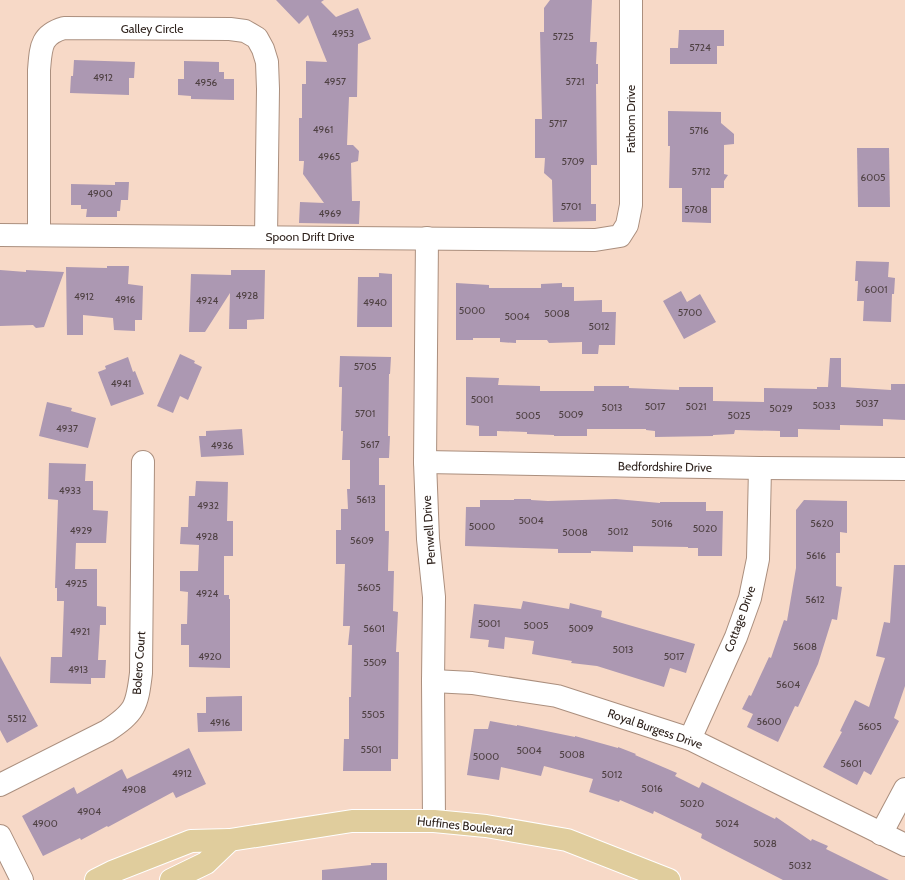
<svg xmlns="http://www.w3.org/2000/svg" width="905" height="880" viewBox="0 0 905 880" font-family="Cabin,sans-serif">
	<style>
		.building { fill: #ac98b2 }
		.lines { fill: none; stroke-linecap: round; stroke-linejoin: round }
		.minor-casing { stroke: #ab8f7e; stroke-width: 24 }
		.major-casing { stroke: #fff; stroke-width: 24 }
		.minor { stroke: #fff; stroke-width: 22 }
		.major { stroke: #e0cd9d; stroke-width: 22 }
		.labels { text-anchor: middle; stroke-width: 3.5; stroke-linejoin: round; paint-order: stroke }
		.number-label { font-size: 10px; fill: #4e4042 }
		.street-label { font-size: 12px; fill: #2f231d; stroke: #fff }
	</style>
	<rect width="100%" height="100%" fill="#f7d9c7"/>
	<!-- building -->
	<g class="building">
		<polygon points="276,0 324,0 321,2 336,17 358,8 371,39 358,44 357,97 349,97 347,145 353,145 359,151 358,161 351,163 352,201 360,201 359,224 299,223 300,202 324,203 303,174 304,161 299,161 299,118 302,118 302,84 306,84 306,61 327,62 308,15 299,24"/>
		<polygon points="550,0 592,0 590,42 597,42 596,64 598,64 598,84 596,84 597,165 591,165 591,204 596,204 596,221 553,222 552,180 544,173 545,158 535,158 535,119 542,119 540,32 544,32 544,8"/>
		<polygon points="679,30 724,30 724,46 717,46 717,64 670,64 670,48 678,48"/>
		<polygon points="74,60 135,62 134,78 129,78 129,95 70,93 71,76 73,76"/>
		<polygon points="184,61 219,62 219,72 224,72 224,79 234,79 234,100 191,99 191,96 178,95 178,79 184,79"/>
		<polygon points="668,111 721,112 721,123 734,134 734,144 724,145 724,174 728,175 724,181 724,188 711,188 711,223 682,222 682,188 669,188 670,146 668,146"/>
		<polygon points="857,148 889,148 890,207 858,207"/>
		<polygon points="115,182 129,182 128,200 121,200 120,211 117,211 117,217 86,217 87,209 81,209 81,205 71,205 71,184 115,185"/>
		<polygon points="856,261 889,262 888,277 895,278 894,294 892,294 891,322 863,321 864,301 857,301 858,281 855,281"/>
		<polygon points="107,266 129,266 128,284 143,286 142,320 135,320 135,331 114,330 113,318 83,315 83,335 67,335 66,267 107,268"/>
		<polygon points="0,270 26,272 26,270 64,272 44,327 36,328 33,325 0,326"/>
		<polygon points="231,270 265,270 264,319 247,320 247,329 229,329 230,293 205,332 189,332 191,274 231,275"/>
		<polygon points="379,273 392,274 392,327 357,327 358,277 379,277"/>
		<polygon points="456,283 489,285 489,288 541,288 541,284 562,283 562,287 574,287 574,301 602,300 602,312 616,312 615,345 599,345 598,354 582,354 582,342 549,343 547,340 516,340 516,343 500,342 500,338 473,338 473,340 456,340"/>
		<polygon points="681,291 687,302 700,294 716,322 684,339 663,301"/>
		<polygon points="180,354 195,361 194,363 202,367 188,400 180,396 173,413 157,406"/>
		<polygon points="340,356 391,357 390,374 389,374 388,436 390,436 389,458 379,458 379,485 385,485 385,531 389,531 388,571 394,571 393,611 398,612 396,652 399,652 398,759 391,759 391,771 343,771 344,739 349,739 349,697 351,697 352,645 348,645 350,626 343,626 345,564 336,564 336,530 341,530 341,509 348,509 347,489 350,489 350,460 342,460 343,431 341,431 342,387 339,387"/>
		<polygon points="128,357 133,372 135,371 144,394 111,406 98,372 106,369 105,366"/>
		<polygon points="830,358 841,358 841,387 891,390 891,384 905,384 905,420 883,419 883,426 840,425 840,430 798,429 798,437 780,437 780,431 735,430 734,434 713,435 713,436 655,437 655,431 646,430 646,429 587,429 587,436 554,436 554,435 527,434 527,432 497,431 497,436 479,436 479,426 466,425 466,377 499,378 498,385 540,386 540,391 594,391 594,386 629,386 629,388 679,390 679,387 713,387 713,401 764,402 764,388 817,389 817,387 828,387"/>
		<polygon points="47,402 72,408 71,411 96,418 88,448 39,436"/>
		<polygon points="242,429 244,455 201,457 199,436 206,436 206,431"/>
		<polygon points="49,463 86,464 85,481 93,481 93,510 108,511 106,543 76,543 75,569 97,569 97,606 106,607 106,625 100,625 98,660 106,660 105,678 91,678 91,684 50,683 51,657 62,657 64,601 57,601 57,588 55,588 58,500 48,499"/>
		<polygon points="196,481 228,482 227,521 233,521 233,556 224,556 224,595 229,595 229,599 230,599 230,668 189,667 189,645 181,645 181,624 187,624 188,592 180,591 180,571 198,571 199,545 180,544 181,527 188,527 189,496 195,496"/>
		<polygon points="514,499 531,499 531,500 548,501 616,499 660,503 660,502 706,502 706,511 723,511 722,556 698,556 698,548 688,548 688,547 633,546 633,552 591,551 591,553 558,553 558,549 465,546 466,507 480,507 480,500 514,500"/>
		<polygon points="804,500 847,501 847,533 840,532 840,553 836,553 836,586 842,587 837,620 832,619 818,664 798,707 795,706 778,742 747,727 753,714 742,709 749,695 751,696 769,657 771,658 784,620 787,621 796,568 796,510"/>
		<polygon points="894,565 905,565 905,686 894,718 899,721 871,775 864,771 857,785 823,767 842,732 840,731 855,700 869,707 885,658 876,656 884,622 890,623"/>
		<polygon points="523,601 569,609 570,603 602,611 601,617 695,644 686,673 670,668 664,687 597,666 571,663 572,661 532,654 534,641 505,637 504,649 488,647 489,640 470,638 474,604 521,609"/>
		<polygon points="0,656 38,726 7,743 0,730"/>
		<polygon points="242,696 242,731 198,732 197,713 206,713 206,697"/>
		<polygon points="490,721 517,726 517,725 575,737 575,736 618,748 618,747 636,754 635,755 677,773 675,776 699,788 702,782 775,819 776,817 811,841 812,839 828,846 826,849 889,880 783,880 701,838 702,834 654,811 653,814 620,800 619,802 589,792 593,779 544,766 541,776 501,767 499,780 467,775 474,729 488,729"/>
		<polygon points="189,748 206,784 176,798 173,792 108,827 107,826 81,840 80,838 43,856 22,816 74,787 77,794 122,769 127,779"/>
		<polygon points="371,863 387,863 387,880 322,880 322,870 371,865"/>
	</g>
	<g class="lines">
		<defs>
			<g id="minor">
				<polyline points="0,235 595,240 620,236 627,225 631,205 631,0"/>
				<path d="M39,235V70C41,48 40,35 64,28L230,29L245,31L257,38L263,49L267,62L268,89L266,237"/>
				<polyline points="427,238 425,462 428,539 434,597 433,681 434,821"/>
				<polyline points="425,462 760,468 905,469"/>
				<polyline points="433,681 472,683 557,696 690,739 905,845"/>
				<polyline points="690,739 736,637 750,598 758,559 760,468"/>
				<path d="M0,785L107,731C135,712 137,707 141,673L143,462"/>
				<polyline points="881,834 905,789"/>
				<polyline points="0,836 22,880"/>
			</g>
			<g id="major">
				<polyline points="96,880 112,872 191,841 230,840 352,821 434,821 486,826 567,840 669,880"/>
				<polyline points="171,880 206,863 230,840"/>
			</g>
		</defs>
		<!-- minor casing -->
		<use href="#minor" class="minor-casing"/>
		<!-- major casing -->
		<use href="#major" class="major-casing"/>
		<!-- minor -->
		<use href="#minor" class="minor"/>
		<!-- major -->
		<use href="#major" class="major"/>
	</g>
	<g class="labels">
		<!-- number labels -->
		<g class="number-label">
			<text x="343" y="37">4953</text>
			<text x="563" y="40">5725</text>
			<text x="700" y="51">5724</text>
			<text x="103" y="81">4912</text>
			<text x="335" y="85">4957</text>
			<text x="575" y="85">5721</text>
			<text x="206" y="86">4956</text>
			<text x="558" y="127">5717</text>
			<text x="323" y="133">4961</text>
			<text x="699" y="134">5716</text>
			<text x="329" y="160">4965</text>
			<text x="573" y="165">5709</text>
			<text x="701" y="175">5712</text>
			<text x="873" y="181">6005</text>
			<text x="100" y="197">4900</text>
			<text x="571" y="210">5701</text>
			<text x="696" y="213">5708</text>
			<text x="330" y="217">4969</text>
			<text x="876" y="293">6001</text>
			<text x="247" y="299">4928</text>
			<text x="84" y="300">4912</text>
			<text x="125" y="303">4916</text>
			<text x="207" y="304">4924</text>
			<text x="375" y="306">4940</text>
			<text x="472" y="314">5000</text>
			<text x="690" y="316">5700</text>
			<text x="557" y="317">5008</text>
			<text x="517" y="320">5004</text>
			<text x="599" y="330">5012</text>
			<text x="365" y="370">5705</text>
			<text x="121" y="387">4941</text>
			<text x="482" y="403">5001</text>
			<text x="867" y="407">5037</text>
			<text x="824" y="409">5033</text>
			<text x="655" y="410">5017</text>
			<text x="696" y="410">5021</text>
			<text x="612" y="411">5013</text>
			<text x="781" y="412">5029</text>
			<text x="365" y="417">5701</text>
			<text x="571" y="418">5009</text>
			<text x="528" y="419">5005</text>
			<text x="739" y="419">5025</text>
			<text x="67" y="432">4937</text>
			<text x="370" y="448">5617</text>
			<text x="222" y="449">4936</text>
			<text x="70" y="494">4933</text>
			<text x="366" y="503">5613</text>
			<text x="208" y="509">4932</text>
			<text x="531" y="524">5004</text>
			<text x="662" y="527">5016</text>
			<text x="822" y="527">5620</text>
			<text x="482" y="530">5000</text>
			<text x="705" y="532">5020</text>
			<text x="81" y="534">4929</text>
			<text x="618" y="535">5012</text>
			<text x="575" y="536">5008</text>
			<text x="207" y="540">4928</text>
			<text x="362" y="544">5609</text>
			<text x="816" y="559">5616</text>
			<text x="76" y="587">4925</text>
			<text x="369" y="591">5605</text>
			<text x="207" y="597">4924</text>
			<text x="815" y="603">5612</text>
			<text x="489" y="627">5001</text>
			<text x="536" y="629">5005</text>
			<text x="374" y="632">5601</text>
			<text x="581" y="632">5009</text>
			<text x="80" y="635">4921</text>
			<text x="805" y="650">5608</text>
			<text x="623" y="653">5013</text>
			<text x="210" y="660">4920</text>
			<text x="674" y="660">5017</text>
			<text x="375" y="666">5509</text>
			<text x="78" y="673">4913</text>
			<text x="788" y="688">5604</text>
			<text x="373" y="718">5505</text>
			<text x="17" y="722">5512</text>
			<text x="769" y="725">5600</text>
			<text x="220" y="726">4916</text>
			<text x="870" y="730">5605</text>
			<text x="371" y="753">5501</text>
			<text x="529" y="754">5004</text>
			<text x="572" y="758">5008</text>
			<text x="486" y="760">5000</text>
			<text x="851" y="767">5601</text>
			<text x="182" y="777">4912</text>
			<text x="612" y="778">5012</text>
			<text x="652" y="792">5016</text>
			<text x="134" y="793">4908</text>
			<text x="692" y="807">5020</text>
			<text x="89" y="815">4904</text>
			<text x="45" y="827">4900</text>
			<text x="727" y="827">5024</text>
			<text x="765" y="847">5028</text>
			<text x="800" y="869">5032</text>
		</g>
		<!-- street labels -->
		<g class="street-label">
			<text x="152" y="33">Galley Circle</text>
			<text transform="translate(631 119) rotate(-90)" y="4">Fathom Drive</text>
			<text x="310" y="241">Spoon Drift Drive</text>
			<text transform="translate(665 467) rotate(1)" y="4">Bedfordshire Drive</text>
			<text transform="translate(429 530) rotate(-94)" y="4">Penwell Drive</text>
			<text transform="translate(740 619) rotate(-70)" y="4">Cottage Drive</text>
			<text transform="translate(139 663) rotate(-86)" y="4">Bolero Court</text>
			<text transform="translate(655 729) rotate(19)" y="4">Royal Burgess Drive</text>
			<text transform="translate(465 826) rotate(6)" y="4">Huffines Boulevard</text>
		</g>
	</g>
</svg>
